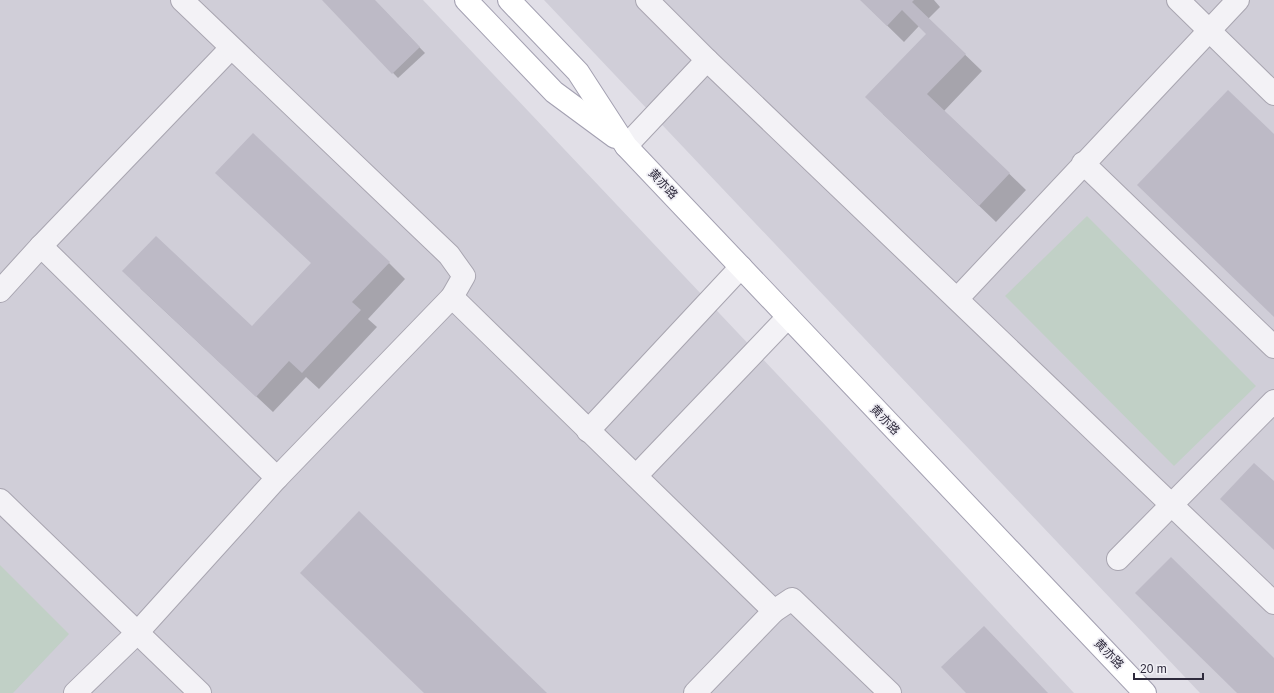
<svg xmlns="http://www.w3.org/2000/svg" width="1274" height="693" viewBox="0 0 1274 693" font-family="Helvetica,'Noto Sans SC',sans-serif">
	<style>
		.built { fill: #d0ced8 }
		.green { fill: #c1d0c6 }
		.shadow { fill: #0003 }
		.building { fill: #bdbac6 }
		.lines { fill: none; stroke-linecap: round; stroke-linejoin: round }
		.minor-casing { stroke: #a8a5b0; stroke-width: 24 }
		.major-casing { stroke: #a3a0b1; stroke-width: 24 }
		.minor { stroke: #f3f2f6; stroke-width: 22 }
		.major { stroke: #fff; stroke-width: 22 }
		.labels { text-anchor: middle; stroke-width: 3.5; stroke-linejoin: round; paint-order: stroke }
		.street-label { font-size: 12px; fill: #2e2a3c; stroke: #f0eff5 }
	</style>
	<rect width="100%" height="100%" fill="#e1dfe7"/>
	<!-- built -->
	<g class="built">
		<polygon points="0,0 423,0 826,426 1074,693 0,693"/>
		<polygon points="544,0 1274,0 1274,693 1200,693"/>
	</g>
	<!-- green -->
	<g class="green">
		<polygon points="1087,216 1256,386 1174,466 1005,296"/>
		<polygon points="0,565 69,634 13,693 0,693"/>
	</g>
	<!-- shadow -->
	<g class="shadow">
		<polygon points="323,0 374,0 425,53 398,78"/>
		<polygon points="861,0 934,0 940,7 928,19 982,71 944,111 1026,190 996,222 883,114 927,34 919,26 904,42"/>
		<polygon points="389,263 405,279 368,319 377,327 319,389 306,377 273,412 140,288 252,328"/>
	</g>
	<!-- building -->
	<g class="building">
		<polygon points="322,0 375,0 420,47 392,74"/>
		<polygon points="860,0 914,0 912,2 966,54 927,94 1010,173 979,206 865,97 926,34 902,10 887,26"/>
		<polygon points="1228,90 1274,134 1274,317 1137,185"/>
		<polygon points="253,133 390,262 352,302 361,310 302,373 289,361 256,397 122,271 156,236 252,326 311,263 215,173"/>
		<polygon points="1254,463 1274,481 1274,550 1220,499"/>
		<polygon points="359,511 547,693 424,693 300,573"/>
		<polygon points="1171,557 1274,658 1274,693 1237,693 1135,593"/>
		<polygon points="984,626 1048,693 966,693 941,667"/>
	</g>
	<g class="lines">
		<defs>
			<g id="minor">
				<polyline points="647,0 707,60 1274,603"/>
				<polyline points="1178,0 1274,94"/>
				<polyline points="626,146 707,60"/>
				<polyline points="1083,163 1274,347"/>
				<polyline points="41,246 277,478"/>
				<polyline points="0,291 41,246 231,48"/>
				<polyline points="452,297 774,611"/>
				<polyline points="957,299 1238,0"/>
				<polyline points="588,431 741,267"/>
				<polyline points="636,476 788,317"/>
				<polyline points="0,500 200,693"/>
				<polyline points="1118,559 1274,401"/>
				<polyline points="75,693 137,633 277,478 452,297 464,276 449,255 182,0"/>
				<polyline points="695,693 774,611 792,599 890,693"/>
			</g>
			<g id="major">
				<polyline points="466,0 554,92 615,137"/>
				<polyline points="509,0 578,72 626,146 1145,693"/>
			</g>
		</defs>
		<!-- minor casing -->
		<use href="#minor" class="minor-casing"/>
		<!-- major casing -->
		<use href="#major" class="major-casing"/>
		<!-- minor -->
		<use href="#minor" class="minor"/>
		<!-- major -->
		<use href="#major" class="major"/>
	</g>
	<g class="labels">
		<!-- street labels -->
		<g class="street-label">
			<text transform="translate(663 184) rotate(47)" y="4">黄亦路</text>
			<text transform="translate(885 420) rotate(46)" y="4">黄亦路</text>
			<text transform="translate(1109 654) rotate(46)" y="4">黄亦路</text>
		</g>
	</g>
	<!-- scale -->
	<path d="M1134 673v6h69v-6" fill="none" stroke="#2e2a3c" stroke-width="2"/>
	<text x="1140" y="673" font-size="12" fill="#2e2a3c" stroke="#f0eff5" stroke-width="3" paint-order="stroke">20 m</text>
</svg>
